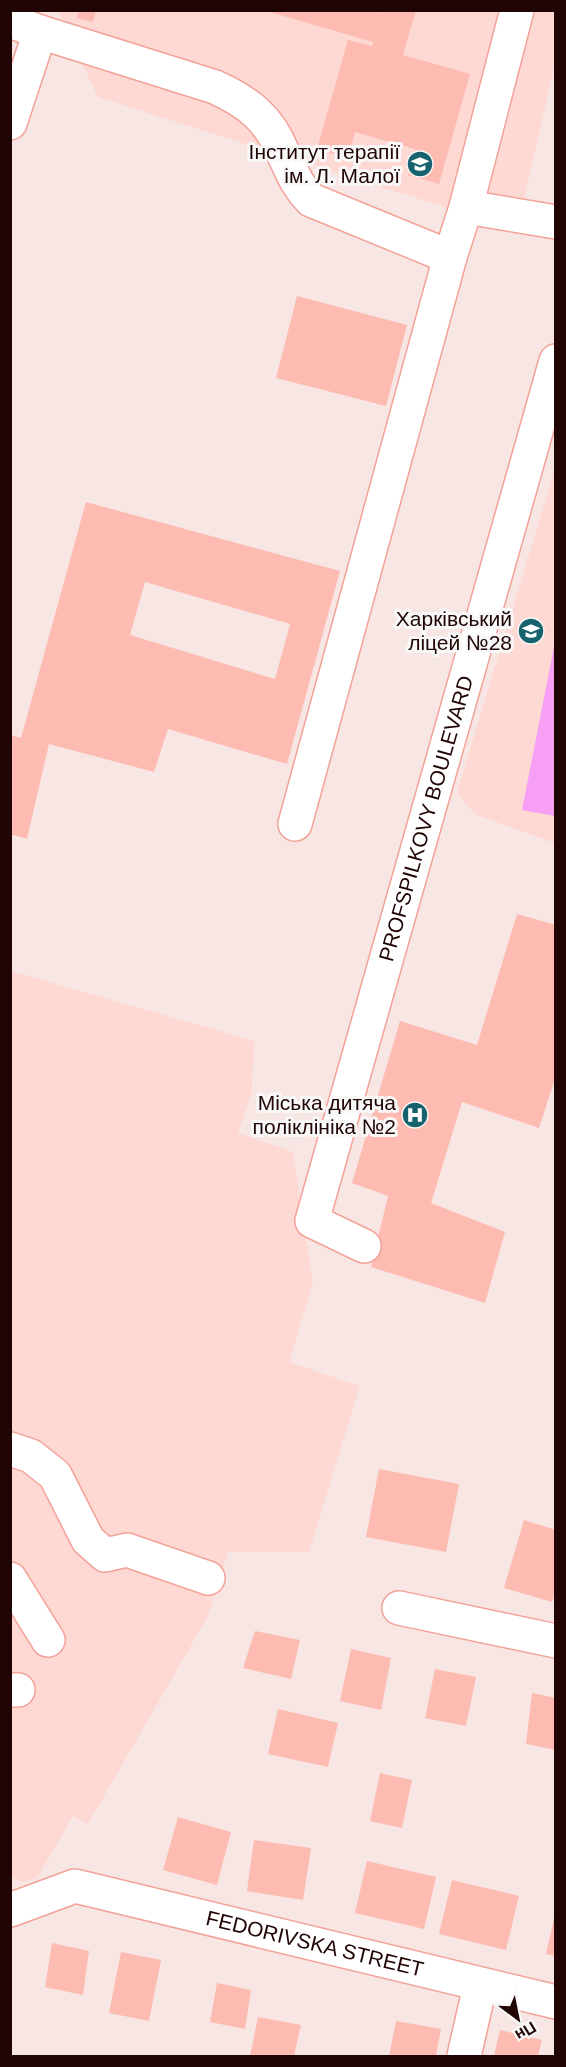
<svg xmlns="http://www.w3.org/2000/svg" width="566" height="2067" viewBox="0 0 566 2067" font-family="Helvetica,sans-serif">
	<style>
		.built { fill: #fed8d3 }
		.green { fill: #f69ff4 }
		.building { fill: #fdbbb2; fill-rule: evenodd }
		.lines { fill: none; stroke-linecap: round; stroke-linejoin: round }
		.minor-casing { stroke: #f3a298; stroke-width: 36 }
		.minor { stroke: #fff; stroke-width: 33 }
		.labels { text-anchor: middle; stroke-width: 6; stroke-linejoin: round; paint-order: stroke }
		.poi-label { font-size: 21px; fill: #200504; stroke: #f8f8f8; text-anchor: end }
		.street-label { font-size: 21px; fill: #200504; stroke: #f8f8f8 }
	</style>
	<rect width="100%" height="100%" fill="#f8e6e4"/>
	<!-- built -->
	<g class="built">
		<polygon points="58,11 555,11 555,63 517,230 98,97"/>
		<polygon points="555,469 555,843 474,814 457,792"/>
		<polygon points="11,971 255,1041 251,1095 238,1133 293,1152 313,1283 289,1362 360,1386 309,1552 228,1552 208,1616 88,1824 73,1816 37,1878 22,1882 11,1877"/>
	</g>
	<!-- green -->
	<polygon class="green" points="555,642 556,642 555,816 522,810"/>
	<!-- building -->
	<g class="building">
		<polygon points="79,10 96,10 93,22 77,18"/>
		<polygon points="263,10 371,10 381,13 382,10 416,10 403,55 470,74 439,184 408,175 415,149 355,132 348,158 317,149 348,40 372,46 373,42"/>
		<polygon points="297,296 407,325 386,406 276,378"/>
		<path d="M86,502L340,571L287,764L168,729L154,772L49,744L27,839L10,834V735L21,738ZM145,582L290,624L275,679L130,635Z"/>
		<polygon points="517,914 556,925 556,1076 539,1128 462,1102 431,1203 505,1232 485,1303 371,1267 388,1196 352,1183 400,1021 477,1045"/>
		<polygon points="379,1469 459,1484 446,1552 366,1537"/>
		<polygon points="524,1520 556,1530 556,1590 552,1602 504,1588"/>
		<polygon points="255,1631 300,1640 291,1679 243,1668"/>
		<polygon points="351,1649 391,1658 381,1710 340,1701"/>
		<polygon points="435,1669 476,1677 466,1726 425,1718"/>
		<polygon points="532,1693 556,1698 556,1750 526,1744"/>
		<polygon points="278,1709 338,1723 328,1767 268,1754"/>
		<polygon points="380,1773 412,1780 402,1828 370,1821"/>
		<polygon points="178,1817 231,1832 217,1885 163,1870"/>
		<polygon points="254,1840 311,1848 303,1900 247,1891"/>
		<polygon points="367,1861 436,1877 424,1929 355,1913"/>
		<polygon points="452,1880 519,1896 506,1950 439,1934"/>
		<polygon points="555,1914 556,1914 556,1956 546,1954"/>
		<polygon points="52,1943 89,1951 83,1995 45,1987"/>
		<polygon points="121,1952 161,1960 149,2021 109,2013"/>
		<polygon points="217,1983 251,1990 245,2029 210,2022"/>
		<polygon points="258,2017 301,2025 294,2056 250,2056"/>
		<polygon points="396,2021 441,2029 436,2056 389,2056"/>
		<polygon points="500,2030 542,2040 538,2056 494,2056"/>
	</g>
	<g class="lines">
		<defs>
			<g id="minor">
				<polyline points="10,21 40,32 10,123"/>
				<path d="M40,32L215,87C248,102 269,118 283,153C292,171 296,185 311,200L450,257L295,824"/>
				<polyline points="466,207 556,222"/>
				<polyline points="450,257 466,207 517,10"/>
				<path id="s1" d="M364,1246L312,1221L556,361"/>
				<polyline points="10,1449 31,1456 55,1475 88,1540 105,1555 127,1550 208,1578"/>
				<polyline points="10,1579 48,1640"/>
				<polyline points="399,1608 556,1641"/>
				<polyline points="10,1690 18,1690"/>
				<path id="s2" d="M10,1910L75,1886L556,2002"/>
				<polyline points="464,2056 480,1986"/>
			</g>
		</defs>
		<!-- minor casing -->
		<use href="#minor" class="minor-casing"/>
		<!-- minor -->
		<use href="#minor" class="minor"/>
	</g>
	<!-- icons -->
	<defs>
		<symbol id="university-disc" viewBox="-11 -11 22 22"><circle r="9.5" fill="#16636d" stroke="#f8f8f8"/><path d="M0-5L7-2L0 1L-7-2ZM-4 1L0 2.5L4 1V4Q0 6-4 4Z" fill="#fff"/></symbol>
		<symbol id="school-disc" viewBox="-11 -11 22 22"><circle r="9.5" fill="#16636d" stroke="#f8f8f8"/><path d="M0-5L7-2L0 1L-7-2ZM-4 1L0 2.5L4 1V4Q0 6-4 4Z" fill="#fff"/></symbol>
		<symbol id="hospital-disc" viewBox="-11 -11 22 22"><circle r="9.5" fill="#16636d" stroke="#f8f8f8"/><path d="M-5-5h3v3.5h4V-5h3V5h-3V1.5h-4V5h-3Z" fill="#fff"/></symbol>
	</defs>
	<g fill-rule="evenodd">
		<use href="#university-disc" x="405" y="149" width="30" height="30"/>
		<use href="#school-disc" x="516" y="616" width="30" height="30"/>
		<use href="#hospital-disc" x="400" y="1100" width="30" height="30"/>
	</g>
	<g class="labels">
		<!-- poi labels -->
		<g class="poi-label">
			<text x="400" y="159">Інститут терапії<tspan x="400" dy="24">ім. Л. Малої</tspan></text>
			<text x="512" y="626">Харківський<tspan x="512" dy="24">ліцей №28</tspan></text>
			<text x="396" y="1110">Міська дитяча<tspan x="396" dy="24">поліклініка №2</tspan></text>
		</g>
		<!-- street labels -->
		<g class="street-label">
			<text dy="7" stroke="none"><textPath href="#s1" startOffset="476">PROFSPILKOVY BOULEVARD</textPath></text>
			<text dy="7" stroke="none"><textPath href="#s2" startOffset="316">FEDORIVSKA STREET</textPath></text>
		</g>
	</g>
	<!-- border -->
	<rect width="566" height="2067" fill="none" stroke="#200504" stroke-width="24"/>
	<!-- north arrow -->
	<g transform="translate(518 2019) rotate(148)" stroke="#f8f8f8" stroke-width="4.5" paint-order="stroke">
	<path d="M0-4.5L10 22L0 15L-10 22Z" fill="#200504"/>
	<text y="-9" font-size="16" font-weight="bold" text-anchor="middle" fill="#200504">Пн</text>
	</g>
</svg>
